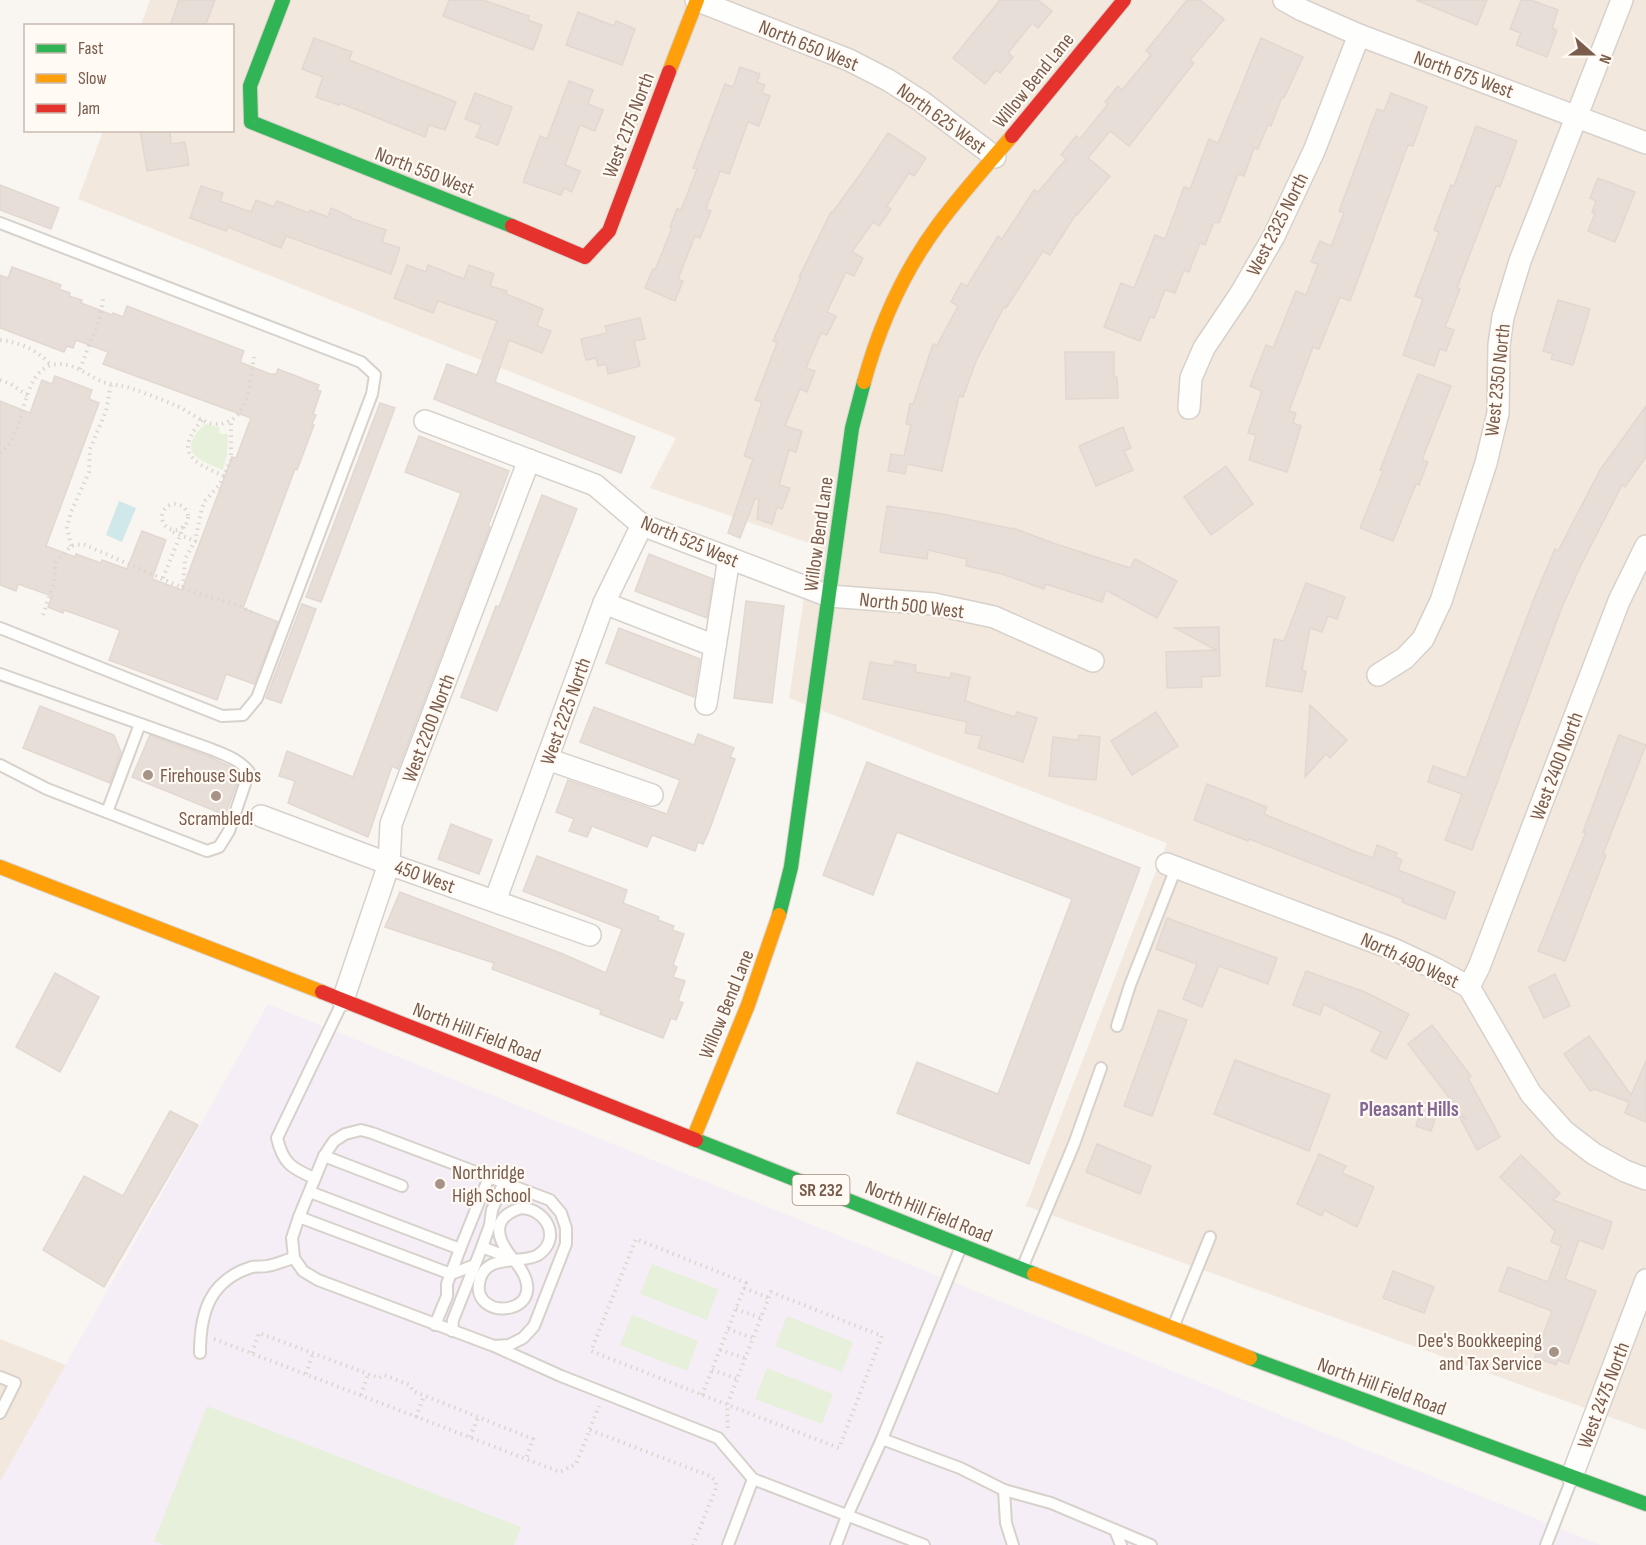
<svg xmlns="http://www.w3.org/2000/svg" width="1646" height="1545" viewBox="0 0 1646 1545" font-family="'Sofia Sans Condensed',sans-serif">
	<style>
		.residential { fill: #f2e8de }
		.education { fill: #f6eef6 }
		.green { fill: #e7f0db }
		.water { fill: #d0e8ea }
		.building { fill: #e6ded7; stroke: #e2d8d2; stroke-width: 1.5 }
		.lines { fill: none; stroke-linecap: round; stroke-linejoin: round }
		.lane-casing { stroke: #d7d1cb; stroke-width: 14 }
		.street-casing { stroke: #d7d1cb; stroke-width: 24 }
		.fast-casing { stroke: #d9d2cb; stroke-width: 16 }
		.slow-casing { stroke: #d9d2cb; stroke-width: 16 }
		.jam-casing { stroke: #d9d2cb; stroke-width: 16 }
		.path { stroke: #dcd5d0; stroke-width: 4; stroke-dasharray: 1.5 4.5; stroke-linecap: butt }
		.lane { stroke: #fefefd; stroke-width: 10 }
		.street { stroke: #fefefd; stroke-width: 21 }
		.fast { stroke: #30b455; stroke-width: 14 }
		.slow { stroke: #ff9f0a; stroke-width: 14 }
		.jam { stroke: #e5322d; stroke-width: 14 }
		.poi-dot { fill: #a69286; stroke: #fffaf3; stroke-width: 2 }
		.labels { text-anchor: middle; stroke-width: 4.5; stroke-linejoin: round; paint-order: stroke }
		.shield { fill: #fffaf3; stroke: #a28b7f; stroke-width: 1.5 }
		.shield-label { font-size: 18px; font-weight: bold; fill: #7a5c4d }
		.street-label { font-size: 20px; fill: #7a5c4d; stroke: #fffaf3 }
		.poi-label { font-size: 20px; fill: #7a5c4d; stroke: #fffaf3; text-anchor: start }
		.neighbourhood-label { font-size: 21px; font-weight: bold; fill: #846695; stroke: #fffaf3 }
	</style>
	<rect width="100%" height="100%" fill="#f9f5f0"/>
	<!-- residential -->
	<g class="residential">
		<polygon points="150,0 1646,0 1646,1430 1026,1206 1167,843 789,698 812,544 650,488 676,438 78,199 103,131 232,130 232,26 141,25"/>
		<polygon points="0,1339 66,1365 0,1482"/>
	</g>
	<!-- education -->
	<polygon class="education" points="268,1004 1601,1545 0,1545 0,1482"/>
	<!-- green -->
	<g class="green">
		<path d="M205,424L219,427L220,434H228L227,455L223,470C196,459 177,451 205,424Z"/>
		<polygon points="652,1264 718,1289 707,1320 640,1294"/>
		<polygon points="632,1315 698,1341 687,1371 620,1345"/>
		<polygon points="787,1316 853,1342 842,1372 775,1346"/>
		<polygon points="767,1368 833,1394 822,1424 755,1399"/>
		<polygon points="207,1406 521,1527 514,1545 164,1545 154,1541"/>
	</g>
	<!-- water -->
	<polygon class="water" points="119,501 136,508 122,542 106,535"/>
	<!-- building -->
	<g class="building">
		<polygon points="179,0 215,0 205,26 170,26"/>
		<polygon points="449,0 483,0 529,16 528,20 542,25 533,50 443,16"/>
		<polygon points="1000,0 1038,0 1052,11 1038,28 1032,23 1008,53 1013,57 1000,73 996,70 985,84 953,58"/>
		<polygon points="1187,0 1200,0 1224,19 1190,60 1194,63 1129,146 1110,131 1088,158 1110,176 1077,215 1076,214 1050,255 1043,251 1006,308 1004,307 976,361 963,397 959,396 942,471 907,464 905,474 888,471 891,454 904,456 911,425 906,424 910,404 913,404 933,344 937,345 958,306 951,302 961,283 967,286 998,236 1002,239 1034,190 1038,192 1066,159 1061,155 1076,136 1080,139 1108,104 1105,102 1118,86 1122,90 1151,55 1146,51"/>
		<polygon points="1416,0 1487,0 1477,25"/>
		<polygon points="1521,0 1531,0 1558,10 1552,28 1557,30 1547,57 1516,45 1521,33 1510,29"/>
		<polygon points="578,12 614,26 616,21 635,29 622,65 566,45"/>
		<polygon points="314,38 352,52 349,60 456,102 445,130 429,125 425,137 340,103 339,105 316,97 323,77 302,69"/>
		<polygon points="1261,38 1303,57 1284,98 1282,97 1271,126 1268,125 1258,149 1254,148 1244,176 1238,174 1219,223 1214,222 1205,245 1200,243 1189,272 1184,270 1175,293 1165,290 1154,318 1150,317 1140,341 1104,327 1121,283 1134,288 1155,235 1165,239 1184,187 1190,189 1209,139 1218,143"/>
		<polygon points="740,67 760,74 757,82 765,85 762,93 770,96 759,126 748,122 729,174 720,171 706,209 711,211 700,238 695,236 678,279 683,281 675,301 645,288 653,269 655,270 672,228 670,227 677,209 681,210 697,169 693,168 725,84 733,87"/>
		<polygon points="569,81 593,90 588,104 603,110 595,131 580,125 565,165 580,171 572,192 564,188 561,195 523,182 540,136 547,139"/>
		<polygon points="475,93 512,107 498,145 476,137 481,125 465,119"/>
		<polygon points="1391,93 1427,107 1413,146 1408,145 1350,301 1340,297 1319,349 1313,347 1289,411 1296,413 1293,423 1301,426 1287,472 1249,460 1256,435 1248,433 1262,391 1250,386 1266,345 1273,348 1296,291 1306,295 1318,264 1311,262 1320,241 1331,246 1344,213 1339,211 1377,109 1384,111"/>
		<polygon points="1476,126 1517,141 1500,187 1496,186 1457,288 1460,289 1445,327 1454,330 1446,351 1440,349 1434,366 1403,355 1423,299 1415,296 1439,232 1434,230 1451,185 1454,186"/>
		<polygon points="140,130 170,130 171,144 185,142 189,165 147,171"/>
		<polygon points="888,133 926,158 914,176 909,173 887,206 891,209 879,226 873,222 852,252 863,258 854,276 846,272 827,312 836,316 827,335 821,333 806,368 815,371 807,392 800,389 785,426 802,431 796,452 789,450 779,485 790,488 782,509 777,507 772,524 757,519 759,499 755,499 740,538 728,533 753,459 744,456 762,402 755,400 777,343 773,341 801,277 799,277 831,212 832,213 866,166"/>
		<polygon points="1598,178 1635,192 1615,242 1588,231 1595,213 1592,212 1596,201 1590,198"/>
		<polygon points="0,185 59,208 51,229 0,210"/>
		<polygon points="201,186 223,193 220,201 251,212 256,200 274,207 277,201 309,213 310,210 328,217 331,208 351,217 350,218 386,230 382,242 400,248 391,274 286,236 281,248 228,227 226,231 190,218"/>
		<polygon points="407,265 426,272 428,265 464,279 469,265 494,274 490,286 507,291 506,294 543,309 537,326 551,331 542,353 509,340 495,382 635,437 621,473 434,399 447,364 477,375 497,321 438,301 433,313 394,298"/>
		<polygon points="12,267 61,285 59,289 70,293 69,296 82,300 81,303 112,315 113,313 123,317 127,306 244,351 240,362 270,374 276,374 278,369 319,385 317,390 321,391 313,414 316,415 312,424 314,425 297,470 295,469 243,608 278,622 254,684 226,674 217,700 109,660 120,630 64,610 63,613 48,607 52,596 18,584 16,591 0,585 0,401 30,413 42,380 52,384 55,376 92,390 89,399 99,403 46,546 75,557 76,554 101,563 102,560 127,569 142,531 166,540 152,579 182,590 232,457 236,458 251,418 103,364 108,352 76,340 73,348 67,346 64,352 0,328 0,275 8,278"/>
		<polygon points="1558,300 1590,309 1573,365 1551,359 1553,354 1543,351"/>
		<polygon points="640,318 645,339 634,341 640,366 608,374 606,364 598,366 596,358 586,360 581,339 607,333 605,326"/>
		<polygon points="1065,352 1114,352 1114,377 1117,377 1118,398 1066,399"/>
		<polygon points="1418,374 1451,386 1422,460 1428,462 1419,485 1416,484 1393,541 1360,528 1383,471 1380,470"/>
		<polygon points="380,403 395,408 321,602 306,597"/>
		<polygon points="1646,406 1646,457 1625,487 1622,485 1582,563 1562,607 1472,850 1445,840 1462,794 1428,782 1433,766 1466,778 1535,596 1555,549 1558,551 1600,470"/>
		<polygon points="1123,427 1131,448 1124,451 1133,470 1096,486 1079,446"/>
		<polygon points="419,436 509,471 488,526 490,527 398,769 392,766 368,837 288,803 295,781 279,776 287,751 353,777 461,493 405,472"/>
		<polygon points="1226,466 1253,504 1211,535 1184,497"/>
		<polygon points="542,495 577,509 497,711 461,697 496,606 499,607"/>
		<polygon points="887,506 943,514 1013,529 1013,528 1053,543 1130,568 1135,559 1177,581 1157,618 1106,590 1102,602 1046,584 1044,589 1002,574 966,566 967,559 928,550 927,559 880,552"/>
		<polygon points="649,554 713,579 707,618 635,591"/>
		<polygon points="1306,583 1345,597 1337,619 1328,616 1322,632 1310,628 1302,670 1306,671 1302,692 1266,686 1274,639 1284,641"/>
		<polygon points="746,601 784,606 772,703 734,698"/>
		<polygon points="302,604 316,609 281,703 266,698"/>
		<polygon points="1219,627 1220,676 1201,677 1202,687 1167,688 1166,652 1216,650 1175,628"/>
		<polygon points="619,628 700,659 694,697 606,663"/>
		<polygon points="895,661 916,665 915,672 950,678 951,673 970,677 965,701 1015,717 1017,712 1037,718 1023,762 978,748 982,736 965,733 967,722 863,699 870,662 893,666"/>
		<polygon points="1310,705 1347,740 1330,758 1326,754 1305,777"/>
		<polygon points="40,706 114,735 121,752 110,783 23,748"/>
		<polygon points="594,707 694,745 698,734 734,748 730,757 735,759 709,831 703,844 698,842 695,851 652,835 647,847 592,826 587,837 569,831 574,819 556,812 568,780 667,814 680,780 580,742"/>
		<polygon points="1156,712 1178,746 1132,775 1111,741"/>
		<polygon points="150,735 210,757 231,767 237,783 225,815 132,777"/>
		<polygon points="1079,735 1100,737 1096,780 1049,776 1053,737 1078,740"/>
		<polygon points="1619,735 1646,745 1603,854 1606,855 1565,961 1538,951 1586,832 1583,832"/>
		<polygon points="867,762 1140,868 1029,1164 897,1113 917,1062 998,1094 1072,899 897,832 873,895 823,875"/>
		<polygon points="1207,784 1267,807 1264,814 1354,851 1373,858 1377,845 1397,853 1395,857 1402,860 1398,870 1455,892 1445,919 1402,902 1403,899 1249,839 1248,841 1194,820"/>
		<polygon points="451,824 492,840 479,874 438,859"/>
		<polygon points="537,856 627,890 623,903 659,917 658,920 674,926 672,930 684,934 673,965 677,967 673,977 685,981 678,1001 683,1003 676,1020 671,1018 663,1038 600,1014 601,1010 492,969 494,963 385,927 400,892 563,954 606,973 622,929 523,891"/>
		<polygon points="1167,918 1277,958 1268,984 1219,966 1202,1007 1183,999 1197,964 1156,949"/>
		<polygon points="1306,971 1365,992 1409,1014 1386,1059 1371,1051 1381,1032 1324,1004 1320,1015 1293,1005"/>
		<polygon points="55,973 99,997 60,1072 16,1047"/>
		<polygon points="1555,974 1570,1006 1544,1018 1529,987"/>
		<polygon points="1159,1010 1187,1020 1152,1116 1124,1106"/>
		<polygon points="1432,1025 1471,1076 1468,1078 1500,1137 1477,1150 1459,1116 1465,1118 1408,1044"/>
		<polygon points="1589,1036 1631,1095 1646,1061 1646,1122 1625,1113 1629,1102 1594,1089 1590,1091 1564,1054"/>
		<polygon points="1235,1060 1330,1095 1309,1151 1214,1114"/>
		<polygon points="1424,1103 1439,1108 1431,1131 1416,1126"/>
		<polygon points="170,1111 198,1125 104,1287 43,1250 84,1176 123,1196"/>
		<polygon points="1097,1144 1151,1166 1140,1194 1086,1172"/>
		<polygon points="1319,1154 1346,1166 1342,1173 1374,1187 1357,1227 1324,1210 1322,1216 1297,1204"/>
		<polygon points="1521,1155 1560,1193 1553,1200 1612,1222 1603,1249 1579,1240 1565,1279 1596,1291 1568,1364 1558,1360 1556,1365 1535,1357 1552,1311 1499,1291 1508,1267 1548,1282 1561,1246 1551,1242 1555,1231 1500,1177"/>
		<polygon points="1393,1271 1434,1287 1424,1313 1383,1298"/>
	</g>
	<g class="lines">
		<defs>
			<g id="lane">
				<polyline points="0,223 361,362 375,375 372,394 257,698 243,715 222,716 0,628"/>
				<path d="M0,674L211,749C225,755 239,759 249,772L229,831L219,847L207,851L47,789L0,765"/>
				<polyline points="107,812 140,724"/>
				<polyline points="1117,1026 1130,985 1176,868"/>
				<polyline points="324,1156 402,1186"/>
				<path d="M314,1178C291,1168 283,1163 277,1138L342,1003"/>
				<polyline points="310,1192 460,1249"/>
				<path d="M521,1208C547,1209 562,1239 538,1255C531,1259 522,1259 514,1260C497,1240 489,1218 521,1208Z"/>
				<polyline points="299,1217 451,1274 475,1265"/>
				<polyline points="482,1247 513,1259"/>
				<path d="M514,1260C561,1316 467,1325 480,1279C485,1262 500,1262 514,1260Z"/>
				<polyline points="1023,1266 1074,1144 1101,1068"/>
				<polyline points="435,1325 447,1296 447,1284 460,1249 489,1177"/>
				<polyline points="1174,1325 1210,1237"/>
				<polyline points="452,1331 453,1320 482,1247 490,1225 492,1210 504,1182"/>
				<polyline points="494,1346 509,1345 523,1338 534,1326 566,1244 566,1228 561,1213 550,1200 372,1133 361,1130 345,1134 334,1141 324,1156 299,1217 292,1238 294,1258 303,1271 318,1280 494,1346 561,1376 718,1438 753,1479 728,1545"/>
				<path d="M200,1353C200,1312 210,1280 252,1267C257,1266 262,1267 267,1266C276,1265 285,1260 294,1258"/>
				<polyline points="0,1377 15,1383 0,1413"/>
				<polyline points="882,1439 960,1468 1004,1490 1051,1503 1151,1545"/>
				<polyline points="753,1479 924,1545"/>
				<polyline points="1004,1490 1006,1523 1013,1545"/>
				<polyline points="1115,1530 1121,1545"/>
				<polyline points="836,1545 847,1516 882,1439 960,1249"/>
				<polyline points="1546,1545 1571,1481"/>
			</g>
			<g id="street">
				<polyline points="696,0 849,60 888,80 921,101 995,157"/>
				<polyline points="1284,0 1302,10 1359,35 1646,143"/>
				<polyline points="1189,408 1191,378 1204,348 1241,293 1274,236 1314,151 1359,35"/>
				<polyline points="425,421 595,485 642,525 829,596 934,604 994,617 1093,661"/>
				<polyline points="604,603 715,646"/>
				<polyline points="1378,675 1405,658 1423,639 1441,601 1486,463 1498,413 1499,345 1503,317 1520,261 1622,0"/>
				<polyline points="706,704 729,558"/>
				<polyline points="547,759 652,795"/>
				<polyline points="261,816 400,868 590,935"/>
				<polyline points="1167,864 1393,949 1436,969 1469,987 1531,1094 1564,1131 1594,1154 1625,1171 1646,1179"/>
				<polyline points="495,901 604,603 642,525"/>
				<polyline points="1469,987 1479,967 1619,601 1646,546"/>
				<polyline points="343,1000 389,864 391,824 529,460"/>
				<polyline points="1572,1476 1646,1280"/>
			</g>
			<g id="fast">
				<polyline points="283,0 250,86 251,122 512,226"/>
				<polyline points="779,915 791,867 852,428 864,382"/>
				<polyline points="696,1140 1034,1274"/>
				<polyline points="1250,1358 1646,1504"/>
			</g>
			<g id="slow">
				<polyline points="669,72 697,0"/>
				<path d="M864,382C879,327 904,271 938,225C961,194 987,165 1012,136"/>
				<polyline points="0,867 322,992"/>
				<polyline points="693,1139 748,1005 779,915"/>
				<polyline points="1034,1274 1250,1358"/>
			</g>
			<g id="jam">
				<polyline points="1012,136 1124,0"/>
				<polyline points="512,226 585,257 609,231 669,72"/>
				<polyline points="322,992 696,1140"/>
			</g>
		</defs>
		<!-- lane casing -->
		<use href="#lane" class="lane-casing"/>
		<!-- street casing -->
		<use href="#street" class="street-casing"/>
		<!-- fast casing -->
		<use href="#fast" class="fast-casing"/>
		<!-- slow casing -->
		<use href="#slow" class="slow-casing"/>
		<!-- jam casing -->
		<use href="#jam" class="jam-casing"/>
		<!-- path -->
		<g class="path">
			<path d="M0,340C21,343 36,349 51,365"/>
			<polyline points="80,369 100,317 103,299"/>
			<polyline points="0,380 11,384 28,396"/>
			<path d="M202,420C174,453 192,462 224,476"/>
			<path d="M0,453C27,436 19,374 52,365C72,360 87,376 103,382C112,385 121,385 130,388C146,393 162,400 177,406C189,411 202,423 214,424C249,426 250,381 254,357"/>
			<circle cx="175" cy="517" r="13"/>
			<polyline points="173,532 200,543"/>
			<polyline points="71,546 67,527 71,512 89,472 90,449 106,411 111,384"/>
			<polyline points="163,578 184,526"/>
			<polyline points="183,587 185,559 195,541 202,508 205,501 220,484 231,460 231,421"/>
			<polyline points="43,615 53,586 56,562 71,546 83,544 190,591 237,605 253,613"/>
			<polyline points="744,1288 769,1298"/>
			<polyline points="736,1309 761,1318"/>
			<polyline points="728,1329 753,1338"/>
			<polyline points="214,1339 560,1472 576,1464 599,1406"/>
			<polyline points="720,1350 745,1358"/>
			<polyline points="252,1353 259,1333 379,1378 384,1375 410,1385 413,1391 533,1439 526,1459"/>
			<polyline points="712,1370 738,1379"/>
			<polyline points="306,1374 313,1353"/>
			<polyline points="361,1395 368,1374"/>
			<path d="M702,1395L746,1283L636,1239L591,1351C674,1384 756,1416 839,1448L882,1336L771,1292L727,1405L728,1429"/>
			<polyline points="416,1417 424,1396"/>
			<polyline points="590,1430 710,1476 716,1481 716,1488 693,1545"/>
			<polyline points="470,1437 478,1418"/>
		</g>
		<!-- lane -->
		<use href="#lane" class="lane"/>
		<!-- street -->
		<use href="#street" class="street"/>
		<!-- fast -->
		<use href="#fast" class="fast"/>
		<!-- slow -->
		<use href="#slow" class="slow"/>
		<!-- jam -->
		<use href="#jam" class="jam"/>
	</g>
	<!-- markers -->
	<g class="poi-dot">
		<circle cx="148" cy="775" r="6"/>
		<circle cx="216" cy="796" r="6"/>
		<circle cx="440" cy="1184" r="6"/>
		<circle cx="1554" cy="1352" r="6"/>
	</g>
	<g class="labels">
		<!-- shield labels -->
		<rect class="shield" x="792.5" y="1175" width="57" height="30" rx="4.5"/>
		<g class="shield-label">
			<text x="821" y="1196">SR 232</text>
		</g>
		<!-- street labels -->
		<g class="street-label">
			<text transform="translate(809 45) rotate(22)" y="7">North 650 West</text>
			<text transform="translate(1464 74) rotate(20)" y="7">North 675 West</text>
			<text transform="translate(1033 80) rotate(-51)" y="7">Willow Bend Lane</text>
			<text transform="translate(942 118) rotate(36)" y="7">North 625 West</text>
			<text transform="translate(628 125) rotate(-69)" y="7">West 2175 North</text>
			<text transform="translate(425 171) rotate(21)" y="7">North 550 West</text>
			<text transform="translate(1277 224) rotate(-63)" y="7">West 2325 North</text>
			<text transform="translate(1497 380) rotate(-84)" y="7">West 2350 North</text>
			<text transform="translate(818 534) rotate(-82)" y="7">Willow Bend Lane</text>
			<text transform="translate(690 541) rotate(23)" y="7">North 525 West</text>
			<text transform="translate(912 605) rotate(7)" y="7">North 500 West</text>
			<text transform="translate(565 711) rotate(-70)" y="7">West 2225 North</text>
			<text transform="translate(428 728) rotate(-69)" y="7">West 2200 North</text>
			<text transform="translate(1556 766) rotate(-69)" y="7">West 2400 North</text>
			<text transform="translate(425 876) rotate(20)" y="7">450 West</text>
			<text transform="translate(1410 960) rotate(25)" y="7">North 490 West</text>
			<text transform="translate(726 1004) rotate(-68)" y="7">Willow Bend Lane</text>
			<text transform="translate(477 1032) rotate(21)" y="7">North Hill Field Road</text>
			<text transform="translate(929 1211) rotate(22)" y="7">North Hill Field Road</text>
			<text transform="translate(1382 1386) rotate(20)" y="7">North Hill Field Road</text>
			<text transform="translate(1603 1395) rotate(-69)" y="7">West 2475 North</text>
		</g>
		<!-- poi labels -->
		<g class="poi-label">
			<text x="160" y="782">Firehouse Subs</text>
			<text x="216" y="825" text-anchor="middle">Scrambled!</text>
			<text x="452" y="1179">Northridge<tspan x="452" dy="23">High School</tspan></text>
			<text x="1542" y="1347" text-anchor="end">Dee's Bookkeeping<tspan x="1542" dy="23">and Tax Service</tspan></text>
		</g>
		<!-- neighbourhood labels -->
		<g class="neighbourhood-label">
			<text x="1409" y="1116">Pleasant Hills</text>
		</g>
	</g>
	<!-- legend -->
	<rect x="24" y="24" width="210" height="108" fill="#fffaf3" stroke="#cabbb1" stroke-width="1.5"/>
	<rect x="36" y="44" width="30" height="9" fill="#30b455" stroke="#cabbb1" stroke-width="1.5"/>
	<text x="78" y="54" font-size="18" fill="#7a5c4d">Fast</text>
	<rect x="36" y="74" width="30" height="9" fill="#ff9f0a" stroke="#cabbb1" stroke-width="1.5"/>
	<text x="78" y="84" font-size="18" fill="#7a5c4d">Slow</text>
	<rect x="36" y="104" width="30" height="9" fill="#e5322d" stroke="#cabbb1" stroke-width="1.5"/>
	<text x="78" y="114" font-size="18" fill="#7a5c4d">Jam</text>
	<!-- north arrow -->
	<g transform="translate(1592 54) rotate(111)" stroke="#fffaf3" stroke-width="4.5" paint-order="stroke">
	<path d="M0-4.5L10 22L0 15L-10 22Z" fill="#7a5c4d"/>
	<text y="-9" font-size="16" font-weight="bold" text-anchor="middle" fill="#7a5c4d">N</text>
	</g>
</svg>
